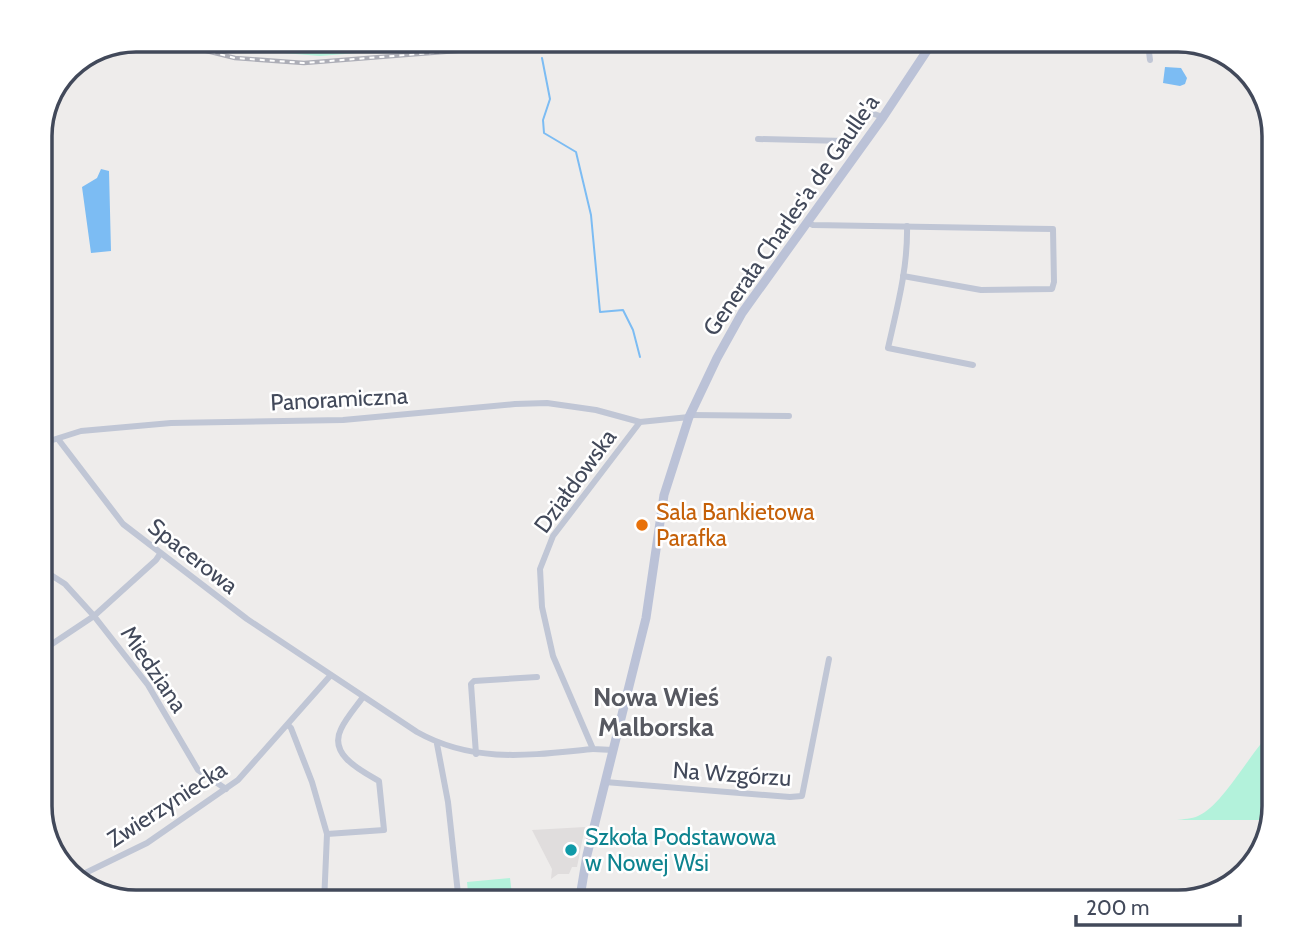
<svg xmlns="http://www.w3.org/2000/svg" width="1314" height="943" viewBox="0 0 1314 943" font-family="Cabin,sans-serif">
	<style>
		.education { fill: #e0dddd }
		.green { fill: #b3f2db }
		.water { fill: #7cbcf3 }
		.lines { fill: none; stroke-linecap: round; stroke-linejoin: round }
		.stream { stroke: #7cbcf3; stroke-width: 2 }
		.minor { stroke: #c0c6d5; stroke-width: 6 }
		.secondary { stroke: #bbc2d7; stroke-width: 9 }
		.rail-casing { stroke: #adaeb7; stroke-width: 4.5 }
		.rail { stroke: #fff; stroke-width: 2; stroke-dasharray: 5; stroke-linecap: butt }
		.food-dot { fill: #e8710a; stroke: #fff; stroke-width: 2.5 }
		.culture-dot { fill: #0f9aa8; stroke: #fff; stroke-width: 2.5 }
		.labels { text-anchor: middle; stroke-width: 5; stroke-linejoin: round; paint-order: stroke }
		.street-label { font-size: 23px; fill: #42495a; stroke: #fff }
		.food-label { font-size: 23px; fill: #c56008; stroke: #fff; text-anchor: start }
		.culture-label { font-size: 23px; fill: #0d838f; stroke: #fff; text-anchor: start }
		.quarter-label { font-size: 26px; font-weight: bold; fill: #575961; stroke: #fff }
		.rim { fill: none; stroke: #42495a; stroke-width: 3.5 }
	</style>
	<rect width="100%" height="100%" fill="#eeeceb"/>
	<!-- education -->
	<polygon class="education" points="585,827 577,867 572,867 569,874 558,874 551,879 552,869 532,830"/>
	<!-- green -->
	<g class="green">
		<polygon points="187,40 515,40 320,56 259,51"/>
		<path d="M1274,729V807L1269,820H1177C1183,819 1192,819 1198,816C1223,806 1252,749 1274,729Z"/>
		<polygon points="510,878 513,903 469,903 467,882"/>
	</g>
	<!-- water -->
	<g class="water">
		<polygon points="1165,67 1181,68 1187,78 1185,84 1180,86 1163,83"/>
		<polygon points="101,169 109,171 111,251 91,253 82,187 97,178"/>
	</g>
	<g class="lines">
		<!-- stream -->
		<polyline class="stream" points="542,58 550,99 543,120 544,133 576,152 591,215 600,312 623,310 633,330 640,357"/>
		<!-- minor -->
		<g class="minor">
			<polyline points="933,42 951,44 1148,44 1150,60"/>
			<polyline points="758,139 845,141 865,111 883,117"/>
			<polyline points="807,222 813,225 1053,229 1054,282 1052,289 981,290 903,276"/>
			<path d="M907,226C908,268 897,308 888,348L973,365"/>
			<polyline points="690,415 789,416"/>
			<path d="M58,439L123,524L247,619L417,732C474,764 531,755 593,749"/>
			<polyline points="40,444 81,431 171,423 343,420 515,404 547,403 596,410 640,422"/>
			<polyline points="40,568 65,584 94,616 148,685 198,770 226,789"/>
			<polyline points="40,652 94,616 156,560 160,554"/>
			<polyline points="288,725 291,728 312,782 327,834 324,903"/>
			<polyline points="437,744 448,802 459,903"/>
			<polyline points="613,750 593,749 553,656 542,607 540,569 553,536 640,422 689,417"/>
			<polyline points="476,754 471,684 474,681 537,677"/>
			<polyline points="605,782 790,797 802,796 829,659"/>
			<path d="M327,834L384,830L379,781C362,771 328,755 341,729C346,718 356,707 363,697"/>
			<polyline points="75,878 147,843 238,780 330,676"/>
		</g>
		<!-- secondary -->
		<polyline class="secondary" points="579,903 587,855 646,618 664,495 689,417 717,358 742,313 883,117 934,40"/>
		<defs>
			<g id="rail">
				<polyline points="162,40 235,58 304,63 597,40"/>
				<polyline points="66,77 136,40"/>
			</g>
		</defs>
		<!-- rail casing -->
		<use href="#rail" class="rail-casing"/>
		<!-- rail -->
		<use href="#rail" class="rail"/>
	</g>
	<!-- markers -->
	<circle class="food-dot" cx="642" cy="525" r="7"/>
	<circle class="culture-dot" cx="571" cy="850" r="7"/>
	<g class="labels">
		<!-- street labels -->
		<g class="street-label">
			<text transform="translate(791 215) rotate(-55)" y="8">Generała Charles'a de Gaulle'a</text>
			<text transform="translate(339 399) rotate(-3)" y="8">Panoramiczna</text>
			<text transform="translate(575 481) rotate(-54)" y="8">Działdowska</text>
			<text transform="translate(193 556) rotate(38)" y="8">Spacerowa</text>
			<text transform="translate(154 669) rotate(56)" y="8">Miedziana</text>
			<text transform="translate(732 774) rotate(4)" y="8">Na Wzgórzu</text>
			<text transform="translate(167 804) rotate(-33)" y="8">Zwierzyniecka</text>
		</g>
		<!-- food labels -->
		<g class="food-label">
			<text x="656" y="520">Sala Bankietowa<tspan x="656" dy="26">Parafka</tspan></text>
		</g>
		<!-- culture labels -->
		<g class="culture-label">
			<text x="585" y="845">Szkoła Podstawowa<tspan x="585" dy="26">w Nowej Wsi</tspan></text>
		</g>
		<!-- quarter labels -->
		<g class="quarter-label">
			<text x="656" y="706">Nowa Wieś<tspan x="656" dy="30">Malborska</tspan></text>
		</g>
	</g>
	<!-- crop -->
	<path d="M0 0H1314V943H0ZM136 52H1178A84 84 0 0 1 1262 136V806A84 84 0 0 1 1178 890H136A84 84 0 0 1 52 806V136A84 84 0 0 1 136 52Z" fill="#fff" fill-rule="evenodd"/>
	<path class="rim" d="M136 52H1178A84 84 0 0 1 1262 136V806A84 84 0 0 1 1178 890H136A84 84 0 0 1 52 806V136A84 84 0 0 1 136 52Z"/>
	<!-- scale -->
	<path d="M1076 915v10h164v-10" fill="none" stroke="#42495a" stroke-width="3.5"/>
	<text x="1086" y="915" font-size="21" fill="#42495a" stroke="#ffffff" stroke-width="5" paint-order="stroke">200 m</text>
</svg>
